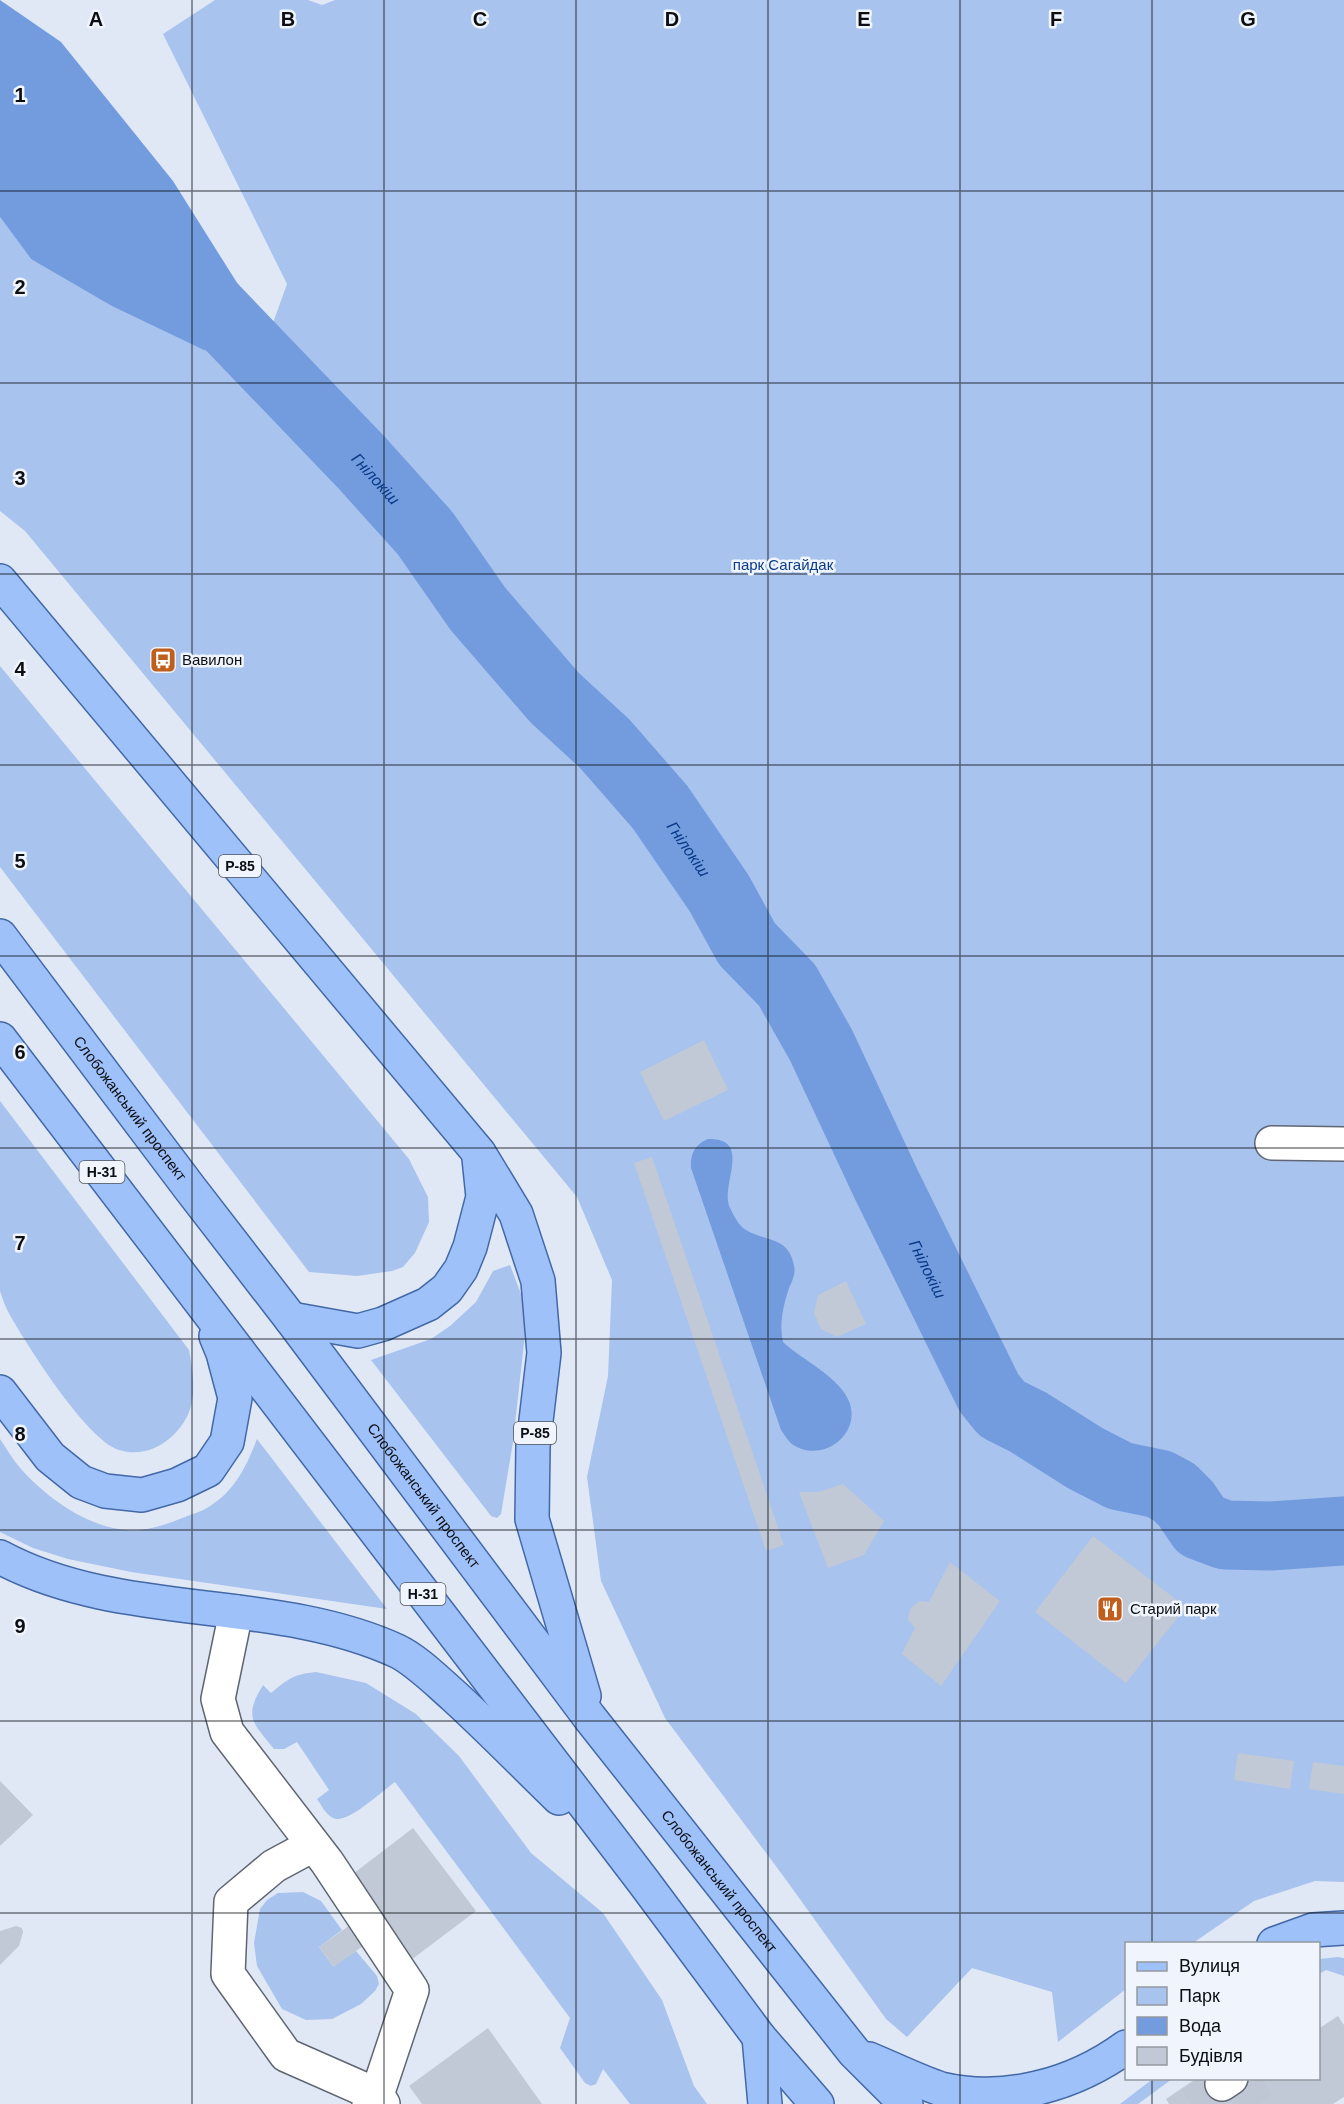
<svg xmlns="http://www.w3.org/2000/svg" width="1344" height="2104" viewBox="0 0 1344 2104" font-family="Arial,sans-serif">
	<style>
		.green { fill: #a8c3ed }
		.water { fill: #739cdf }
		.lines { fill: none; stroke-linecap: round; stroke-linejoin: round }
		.river { stroke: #739cdf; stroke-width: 69 }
		.building { fill: #c1c9d6 }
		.minor-tunnel { stroke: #c0c7d4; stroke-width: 33; stroke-dasharray: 33 16; stroke-linecap: butt }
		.minor-casing { stroke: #5f6672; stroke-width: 36 }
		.major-casing { stroke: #4268a6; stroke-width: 36 }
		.minor { stroke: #fff; stroke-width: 33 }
		.major { stroke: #9fc1fa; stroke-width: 33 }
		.grid { fill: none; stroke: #0b0e12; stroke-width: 1.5; stroke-opacity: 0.55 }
		.labels { text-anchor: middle; stroke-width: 5; stroke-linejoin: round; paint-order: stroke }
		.shield { fill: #f0f5fd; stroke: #505358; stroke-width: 1.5 }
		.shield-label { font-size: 14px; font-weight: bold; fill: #0b0e12 }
		.park-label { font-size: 15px; fill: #0b3c89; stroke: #f0f5fd }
		.poi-label { font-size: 15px; fill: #0b0e12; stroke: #f0f5fd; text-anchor: start }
		.street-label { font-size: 15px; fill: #0b0e12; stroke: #f0f5fd }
		.water-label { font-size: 16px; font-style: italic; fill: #073986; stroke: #f0f5fd }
		.grid-label { font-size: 20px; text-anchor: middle; font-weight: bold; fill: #0b0e12; stroke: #f0f5fd; stroke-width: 5; stroke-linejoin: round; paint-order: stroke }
	</style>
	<rect width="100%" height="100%" fill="#e0e8f6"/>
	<!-- green -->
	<g class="green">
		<polygon points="215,0 308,0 322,5 335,0 1344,0 1344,1882 1315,1881 1254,1901 1193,1943 1126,1944 1126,1989 1058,2042 1052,1992 972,1968 907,2037 886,2019 784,1877 665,1718 601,1581 587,1477 608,1376 612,1280 577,1197 25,531 0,511 0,217 31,259 260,359 287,284 163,34"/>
		<polygon points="0,666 409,1159 428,1197 429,1222 415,1253 403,1267 392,1271 357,1276 309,1272 0,867"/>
		<path d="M0,1101L189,1350C195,1384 199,1413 170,1438C156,1450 138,1456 119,1450C86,1439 29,1348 11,1317C6,1309 3,1300 0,1291Z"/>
		<polygon points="510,1265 521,1294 526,1325 513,1442 501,1514 497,1518 491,1516 371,1360 431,1339 450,1326 476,1302 493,1271"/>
		<path d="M0,1439C7,1449 13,1460 21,1469C47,1498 87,1527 127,1530C145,1532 168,1524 185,1517C193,1514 203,1511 210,1506C235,1491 247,1465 257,1439L387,1609L131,1572L68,1559L33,1548L0,1532Z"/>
		<path d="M316,1672L366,1683L416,1714L459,1756L531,1853L603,1913L662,2000L694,2086L707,2104H630L603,2069L596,2084L591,2086L585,2083L560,2048L570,2018L395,1782C382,1791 351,1821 336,1819C327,1817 322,1806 317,1799L329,1790L297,1742L284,1749H274C253,1722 243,1718 263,1685L271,1693C288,1679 294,1674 316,1672Z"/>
		<polygon points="303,1892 321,1901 342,1930 319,1947 333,1966 356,1951 377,1976 379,1984 375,1991 361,2004 332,2019 306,2020 282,2009 257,1966 254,1943 260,1909 267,1900 278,1893"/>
		<polygon points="1338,1957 1344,1958 1344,1976 1326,1970 1319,1974 1319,1959"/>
		<polygon points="1154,2078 1172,2079 1138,2104 1120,2104"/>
	</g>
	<!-- water -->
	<g class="water">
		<polygon points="0,0 61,42 173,181 256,313 261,360 204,350 112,306 31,259 0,217"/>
		<path d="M708,1139C754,1138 719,1186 730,1208C734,1216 739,1226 746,1230C766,1242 789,1236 794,1266C796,1273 792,1282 789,1288C783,1307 779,1323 783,1342C802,1360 842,1378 850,1404C860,1437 820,1464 792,1444C788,1441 784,1434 781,1430L691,1168C690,1154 695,1144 708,1139Z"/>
	</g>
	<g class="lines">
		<!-- river -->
		<path class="river" id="s1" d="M195,289L362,463L425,533L478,609L555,698L605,744L660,807L719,893L747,944L787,985L821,1045L887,1186L989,1393L1002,1409L1028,1422L1085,1458L1120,1476L1159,1484L1174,1492L1186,1504L1201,1526L1225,1535L1270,1536L1344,1531"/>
	</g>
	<!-- building -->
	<g class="building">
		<polygon points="704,1040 728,1090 664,1121 640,1072"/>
		<polygon points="652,1157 784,1545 766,1551 634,1163"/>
		<polygon points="846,1281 866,1324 837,1337 821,1329 814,1313 818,1295"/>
		<polygon points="843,1484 884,1521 864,1555 828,1568 799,1492 819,1492"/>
		<polygon points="1093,1536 1186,1607 1126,1683 1035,1612"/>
		<polygon points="950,1562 1000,1601 941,1686 902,1654 915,1628 908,1620 910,1609 919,1601 929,1602"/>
		<polygon points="1238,1753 1294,1761 1290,1789 1234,1780"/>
		<polygon points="1313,1762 1344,1766 1344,1794 1309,1789"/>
		<polygon points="0,1781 33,1815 0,1846"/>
		<polygon points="413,1828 476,1911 411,1960 349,1877"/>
		<polygon points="353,1923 367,1943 334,1967 319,1947"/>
		<polygon points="16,1926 22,1928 23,1932 19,1946 0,1965 0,1931"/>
		<polygon points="1338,2016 1344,2025 1344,2097 1333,2104 1169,2104 1166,2099 1197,2078 1218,2078 1229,2096 1255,2078 1318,2078 1318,2029"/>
		<polygon points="488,2028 542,2104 422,2104 409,2086"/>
	</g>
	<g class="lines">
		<!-- minor-tunnel -->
		<g class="minor-tunnel">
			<polyline points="1245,2084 1258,2104"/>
			<polyline points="1191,2104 1222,2084"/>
		</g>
		<defs>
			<g id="minor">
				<polyline points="1272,1143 1344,1144"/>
				<polyline points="236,1612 218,1699 227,1732 327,1862 412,1990 377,2095 383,2104"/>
				<polyline points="313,1845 274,1866 231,1902 228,1974 286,2055 377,2095 369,2104"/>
				<polyline points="1222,2084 1231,2078"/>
			</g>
			<g id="major">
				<polyline points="0,581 479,1153 516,1214 538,1281 544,1353 533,1446 532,1519 584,1696"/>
				<path id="s2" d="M0,936L189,1187L291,1319L590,1718L854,2052L906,2104"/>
				<polyline points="0,1039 643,1881 759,2037 817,2104"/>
				<polyline points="291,1319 358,1331 383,1324 428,1304 447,1289 461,1269 470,1247 483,1197 479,1158"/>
				<polyline points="0,1392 50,1457 81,1482 105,1491 142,1495 177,1485 208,1470 227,1442 235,1398 223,1353 216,1336"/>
				<path d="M0,1557C121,1622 273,1594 397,1651C416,1660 438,1682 454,1696C490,1729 524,1764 559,1798"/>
				<polyline points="1274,1944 1313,1930 1344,1928"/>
				<polyline points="759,2037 765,2104"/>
				<path d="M869,2059C893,2069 917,2081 941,2089C1005,2104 1074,2085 1126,2047"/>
			</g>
		</defs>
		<!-- minor casing -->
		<use href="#minor" class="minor-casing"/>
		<!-- major casing -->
		<use href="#major" class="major-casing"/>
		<!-- minor -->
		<use href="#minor" class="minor"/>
		<!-- major -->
		<use href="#major" class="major"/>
	</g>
	<!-- grid -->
	<path class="grid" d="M192,0V2104M384,0V2104M576,0V2104M768,0V2104M960,0V2104M1152,0V1944M0,191H1344M0,383H1344M0,574H1344M0,765H1344M0,956H1344M0,1148H1344M0,1339H1344M0,1530H1344M0,1721H1344M0,1913H1344M1152,2078V2104"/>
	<!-- icons -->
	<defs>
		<symbol id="bus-square" viewBox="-11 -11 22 22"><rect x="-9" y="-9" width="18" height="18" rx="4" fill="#c05f1c" stroke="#f0f5fd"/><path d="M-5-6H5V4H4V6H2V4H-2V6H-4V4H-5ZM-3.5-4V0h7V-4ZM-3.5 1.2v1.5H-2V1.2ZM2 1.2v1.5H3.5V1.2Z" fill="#fff"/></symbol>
		<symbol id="restaurant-square" viewBox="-11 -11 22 22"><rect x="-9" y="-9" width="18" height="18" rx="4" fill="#c05f1c" stroke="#f0f5fd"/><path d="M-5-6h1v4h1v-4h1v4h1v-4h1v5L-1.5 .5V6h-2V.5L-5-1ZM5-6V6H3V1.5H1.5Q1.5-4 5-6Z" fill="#fff"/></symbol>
	</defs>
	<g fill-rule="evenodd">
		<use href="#bus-square" x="148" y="645" width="30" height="30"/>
		<use href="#restaurant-square" x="1095" y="1594" width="30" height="30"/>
	</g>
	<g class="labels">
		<!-- shield labels -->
		<g class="shield">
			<rect x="219" y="855" width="42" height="22" rx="4.5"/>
			<rect x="79.5" y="1161" width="45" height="22" rx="4.5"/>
			<rect x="514" y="1422" width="42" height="22" rx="4.5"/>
			<rect x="400.5" y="1583" width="45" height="22" rx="4.5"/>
		</g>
		<g class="shield-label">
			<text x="240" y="871">Р-85</text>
			<text x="102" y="1177">Н-31</text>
			<text x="535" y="1438">Р-85</text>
			<text x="423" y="1599">Н-31</text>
		</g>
		<!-- park labels -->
		<g class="park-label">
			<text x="783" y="570">парк Сагайдак</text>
		</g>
		<!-- poi labels -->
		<g class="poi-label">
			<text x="182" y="665">Вавилон</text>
			<text x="1130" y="1614">Старий парк</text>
		</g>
		<!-- street labels -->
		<g class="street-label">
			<text dy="5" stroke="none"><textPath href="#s2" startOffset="216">Слобожанський проспект</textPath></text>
			<text dy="5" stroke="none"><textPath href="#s2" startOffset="702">Слобожанський проспект</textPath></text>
			<text dy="5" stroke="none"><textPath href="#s2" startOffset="1188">Слобожанський проспект</textPath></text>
		</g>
		<!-- water labels -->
		<g class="water-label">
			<text dy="6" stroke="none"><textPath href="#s1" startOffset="262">Гнілокіш</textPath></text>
			<text dy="6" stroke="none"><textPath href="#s1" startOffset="748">Гнілокіш</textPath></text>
			<text dy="6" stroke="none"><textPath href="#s1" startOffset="1234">Гнілокіш</textPath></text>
		</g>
	</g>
	<g class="grid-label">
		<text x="96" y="26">A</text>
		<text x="288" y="26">B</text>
		<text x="480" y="26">C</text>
		<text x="672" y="26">D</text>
		<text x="864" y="26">E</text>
		<text x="1056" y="26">F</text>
		<text x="1248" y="26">G</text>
		<text x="20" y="102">1</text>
		<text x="20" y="294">2</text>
		<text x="20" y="485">3</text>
		<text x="20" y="676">4</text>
		<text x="20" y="868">5</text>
		<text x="20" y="1059">6</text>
		<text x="20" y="1250">7</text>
		<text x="20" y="1441">8</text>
		<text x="20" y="1633">9</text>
	</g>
	<!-- legend -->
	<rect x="1125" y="1942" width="195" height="138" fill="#f0f5fd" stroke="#94999f" stroke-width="1.5"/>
	<rect x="1137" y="1962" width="30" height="9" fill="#9fc1fa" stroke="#94999f" stroke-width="1.5"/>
	<text x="1179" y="1972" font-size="18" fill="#0b0e12">Вулиця</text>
	<rect x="1137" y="1987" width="30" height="18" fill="#a8c3ed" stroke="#94999f" stroke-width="1.5"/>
	<text x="1179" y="2002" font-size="18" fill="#0b0e12">Парк</text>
	<rect x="1137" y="2017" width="30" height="18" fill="#739cdf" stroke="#94999f" stroke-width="1.5"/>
	<text x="1179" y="2032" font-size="18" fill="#0b0e12">Вода</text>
	<rect x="1137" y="2047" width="30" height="18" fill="#c1c9d6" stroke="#94999f" stroke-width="1.5"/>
	<text x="1179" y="2062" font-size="18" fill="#0b0e12">Будівля</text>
</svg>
